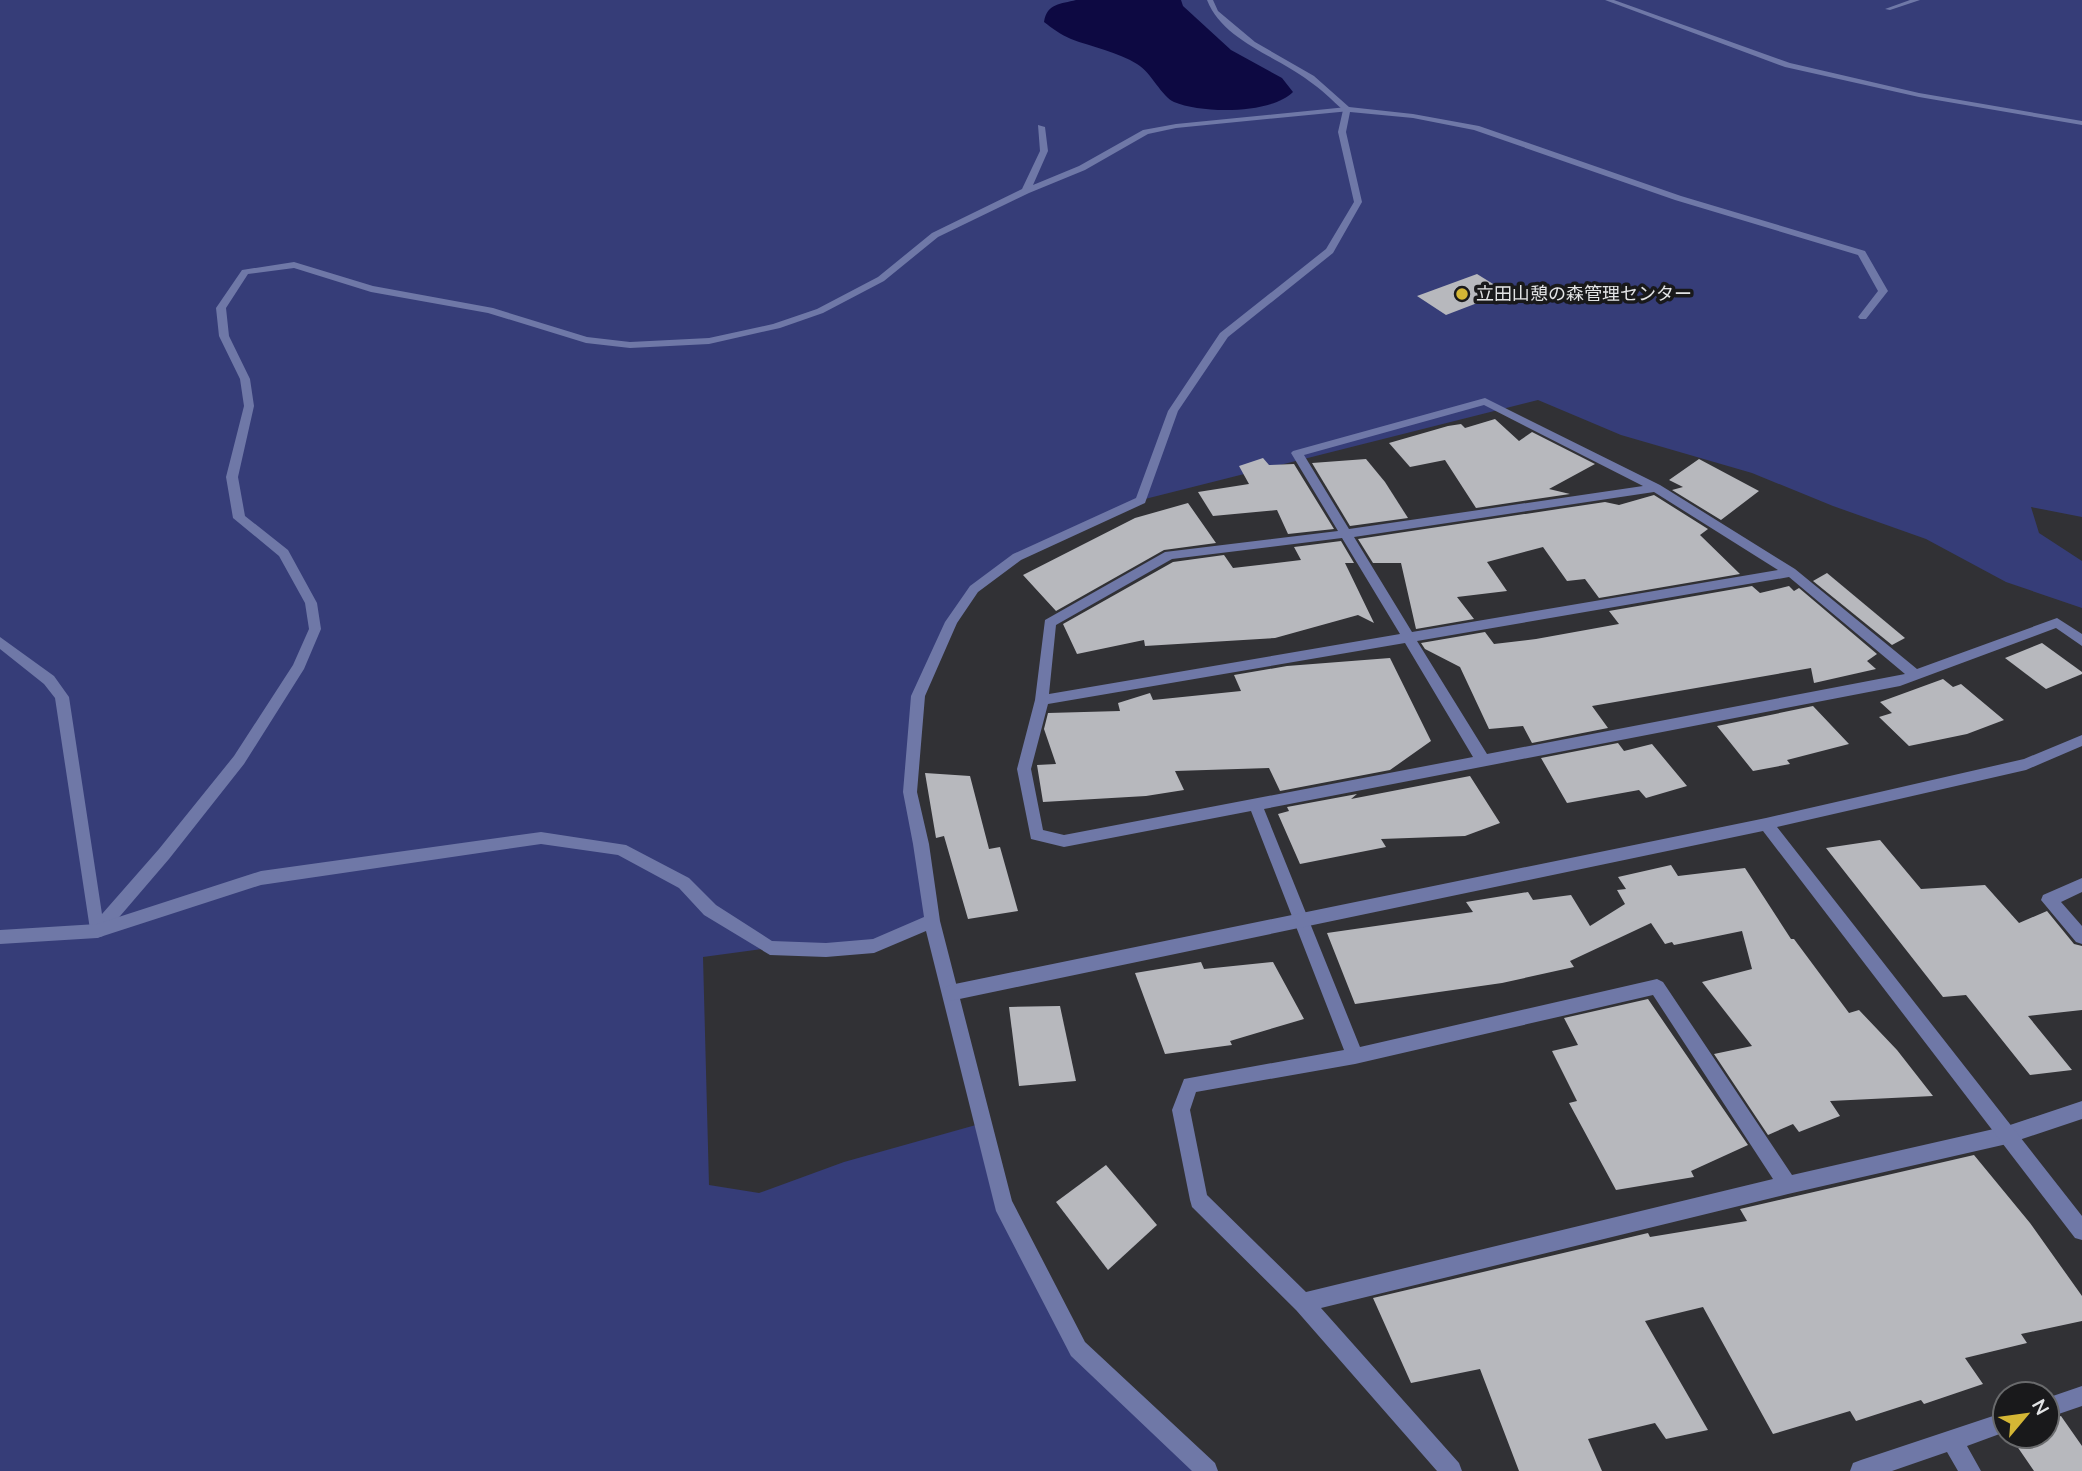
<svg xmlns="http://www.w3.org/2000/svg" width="2082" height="1471" viewBox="0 0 2082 1471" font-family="Mulish,'Noto Sans JP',sans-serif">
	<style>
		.green { fill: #363d78 }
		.water { fill: #0d0942 }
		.building { fill: #b7b8bd }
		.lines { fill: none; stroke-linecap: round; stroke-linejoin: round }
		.service { fill: #6f78a7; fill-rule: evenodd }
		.minor { fill: #6f78a7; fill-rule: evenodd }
		.tertiary { fill: #6f78a7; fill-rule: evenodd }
		.poi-dot { fill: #d4b635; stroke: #19191b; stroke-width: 2.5 }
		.labels { text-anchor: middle; stroke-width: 7; stroke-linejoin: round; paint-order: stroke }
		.far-poi-label { font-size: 18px; fill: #e2e3e5; stroke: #19191b; text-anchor: start }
	</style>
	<rect width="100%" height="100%" fill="#313135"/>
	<!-- green -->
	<polygon class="green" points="0,0 2082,0 2082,517 2031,507 2039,533 2082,561 2082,608 2006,582 1926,539 1833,506 1752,473 1621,435 1538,400 1141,500 1017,557 975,589 918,696 910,792 932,921 874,946 770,948 703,957 709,1185 759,1193 844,1162 983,1123 1003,1204 1074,1342 1209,1471 0,1471"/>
	<!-- water -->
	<path class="water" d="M1076,0H1181L1183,6L1231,50L1282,78L1293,92C1271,114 1203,114 1174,102C1162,97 1151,72 1137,64C1118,52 1092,47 1071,39C1061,35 1052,28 1044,22C1047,3 1061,4 1076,0Z"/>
	<!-- building -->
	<g class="building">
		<polygon points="1477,274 1506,292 1446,315 1417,296"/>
		<polygon points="1495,419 1519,441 1532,432 1595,464 1549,489 1570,494 1476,508 1445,460 1410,467 1389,443 1448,426 1461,424 1465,428"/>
		<polygon points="1263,458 1269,465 1294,464 1334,529 1288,534 1277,510 1213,516 1198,492 1249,484 1239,466"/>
		<polygon points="1366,459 1385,482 1408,518 1350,526 1312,463"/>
		<polygon points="1699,459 1759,491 1721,520 1672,490 1683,487 1669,480"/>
		<polygon points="1654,495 1708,529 1700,535 1740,574 1599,598 1585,579 1567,581 1543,547 1487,562 1507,591 1457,597 1474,619 1416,629 1401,563 1373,563 1358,539 1605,502 1619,505"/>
		<polygon points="1188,503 1216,543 1164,550 1056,611 1023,575 1135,518"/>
		<polygon points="1341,541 1354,563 1345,563 1374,623 1358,615 1275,638 1145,646 1144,640 1077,654 1063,624 1173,562 1224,555 1233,568 1301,560 1294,547"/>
		<polygon points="1827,573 1905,638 1892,645 1813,581"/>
		<polygon points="1752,586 1760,593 1789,586 1794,591 1799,588 1877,654 1867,661 1876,669 1814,683 1811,668 1592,706 1608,728 1532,743 1523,726 1489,729 1460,667 1425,649 1421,643 1485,632 1494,644 1536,639 1619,624 1609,611"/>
		<polygon points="2042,643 2082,672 2082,674 2046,689 2005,658"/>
		<polygon points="1390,658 1431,741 1390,770 1280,791 1269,768 1175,771 1184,790 1146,796 1043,802 1037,765 1056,764 1044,729 1048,713 1120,711 1118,703 1150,693 1153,700 1241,691 1234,675 1287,666"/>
		<polygon points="1943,679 1953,687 1961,684 2004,720 1967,734 1909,746 1879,717 1892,713 1880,702"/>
		<polygon points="1813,706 1849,744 1787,760 1790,764 1753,771 1717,726"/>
		<polygon points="1618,743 1624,751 1652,744 1687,786 1646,798 1639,790 1567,803 1541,758"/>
		<polygon points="925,773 970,776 989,849 1000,847 1018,911 968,919 944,836 936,838"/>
		<polygon points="1470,776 1500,823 1465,836 1381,839 1386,847 1300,864 1278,814 1289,811 1287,807 1357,794 1351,799"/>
		<polygon points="1880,840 1921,889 1985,885 2019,923 2047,911 2074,944 2082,946 2082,1010 2028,1016 2072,1070 2030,1075 1966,995 1943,997 1826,848"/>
		<polygon points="1671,865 1678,876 1745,868 1791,939 1794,939 1849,1013 1859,1010 1897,1050 1933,1096 1830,1101 1840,1116 1799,1132 1793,1124 1768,1135 1714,1054 1752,1046 1702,982 1752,969 1742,931 1674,945 1672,942 1665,944 1651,923 1570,961 1574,967 1502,983 1355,1004 1327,933 1473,912 1466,902 1528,892 1533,900 1571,895 1590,926 1625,904 1617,890 1626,889 1618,877"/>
		<polygon points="1201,962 1204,969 1273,962 1304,1019 1230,1041 1232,1045 1165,1054 1135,973"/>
		<polygon points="1648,999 1748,1145 1691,1171 1694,1177 1616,1190 1569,1103 1577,1101 1552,1051 1578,1045 1564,1018"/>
		<polygon points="1060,1006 1076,1081 1019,1086 1009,1007"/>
		<polygon points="1974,1155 2030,1223 2082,1296 2082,1321 2021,1334 2027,1343 1965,1358 1983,1384 1924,1404 1921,1400 1856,1421 1850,1411 1773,1434 1703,1307 1645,1321 1708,1430 1666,1439 1655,1423 1588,1439 1602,1471 1519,1471 1480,1369 1411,1383 1373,1298 1648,1233 1650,1237 1747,1221 1740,1209"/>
		<polygon points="1106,1165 1157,1225 1108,1270 1056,1202"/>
		<polygon points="2061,1416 2082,1446 2082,1471 2034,1471 2010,1436 2047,1436 2047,1420"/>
	</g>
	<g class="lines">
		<!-- service -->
		<g class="service">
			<polygon points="1910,0 1920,0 1890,10 1885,9"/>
			<polygon points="1347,107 1350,107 1350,111 1176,128 1148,134 1085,170 1029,193 938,237 884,281 823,313 780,328 709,344 630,348 586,343 488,313 371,292 294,268 248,274 226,308 229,336 250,379 254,406 238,477 245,516 288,550 317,603 321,629 304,669 244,764 169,859 103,936 97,938 91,936 55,698 44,684 0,649 0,637 54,676 69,697 102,914 159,849 234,756 293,665 309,629 305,603 279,556 233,518 226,477 244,406 240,379 219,336 216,308 242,270 294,262 373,286 493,308 587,337 630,342 709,338 773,324 817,309 878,277 932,233 1022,189 1040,151 1038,125 1045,127 1048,151 1033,185 1079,166 1143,130 1176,124"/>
		</g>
		<!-- minor -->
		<g class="minor">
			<path d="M1207,0H1213L1218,11L1255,42L1314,76L1349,107L1413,114L1479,126L1681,196L1865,251L1888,291L1866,319H1860L1858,317L1878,291L1858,255L1675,200L1474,130L1413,118L1350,112L1346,132L1362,202L1333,253L1228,337L1178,411L1145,503L1021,560L978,592L957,623L925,696L917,792L929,844L940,921L1012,1201L1085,1342L1215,1463L1218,1471H1192L1071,1356L996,1211L926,931L874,953L826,957L770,955L704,915L679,888L618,855L541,844L261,885L97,938L0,944V930L97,924L261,871L541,832L626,845L689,878L716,905L772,941L826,943L873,939L924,917L913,844L903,792L911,696L945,622L970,586L1013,554L1136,498L1168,411L1220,333L1326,249L1354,202L1338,132L1343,110C1332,100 1321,89 1309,81C1277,56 1223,41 1207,0Z"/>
			<polygon points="1605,0 1614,0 1790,63 1919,93 2082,121 2082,125 1919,97 1785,67"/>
			<path d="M1485,398L1660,485L1795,569L1917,669L2057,618L2082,634V646L2056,628L1900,686L1264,809L1360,1047L1657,979L1663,982L1792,1175L2007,1126L2082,1101V1119L2007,1144L1788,1194L1321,1308L1459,1463L1462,1471H1437L1296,1310L1192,1207L1190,1200L1172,1110L1184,1079L1344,1050L1251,811L1064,847L1031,839L1017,769L1035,700L1045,620L1165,552L1338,531L1291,453L1293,451ZM1484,405L1643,486L1349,529L1304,455ZM1654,492L1778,570L1412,632L1354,537ZM1342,538L1400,634L1049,694L1056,625L1172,559ZM1789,577L1905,674L1487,754L1417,641ZM1405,643L1473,757L1064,835L1043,830L1031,769L1048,704ZM1653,995L1773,1179L1306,1292L1207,1195L1190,1110L1196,1092L1355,1064Z"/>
			<polygon points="2082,878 2082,892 2061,902 2082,926 2082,944 2076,942 2041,900 2043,895"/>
			<polygon points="2082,1386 2082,1406 2047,1418 2047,1398"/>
			<polygon points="2005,1412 2005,1432 1967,1446 1981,1471 1958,1471 1947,1452 1892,1471 1850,1471 1853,1463 1861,1460"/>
		</g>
		<!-- tertiary -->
		<polygon class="tertiary" points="2082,735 2082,746 2026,770 1777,827 2082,1216 2082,1240 2075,1238 1763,831 950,1001 944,998 942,993 944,988 950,985 1766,818 2024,759"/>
	</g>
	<!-- markers -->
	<circle class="poi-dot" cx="1462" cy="294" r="7"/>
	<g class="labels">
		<!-- far-poi labels -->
		<g class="far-poi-label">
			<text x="1476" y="300">立田山憩の森管理センター</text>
		</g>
	</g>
	<!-- north arrow -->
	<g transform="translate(2026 1415) rotate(61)"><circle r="33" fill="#19191b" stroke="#696a6c" stroke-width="2"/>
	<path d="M0-5L12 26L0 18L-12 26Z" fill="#d4b635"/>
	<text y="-10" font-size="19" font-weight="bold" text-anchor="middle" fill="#e2e3e5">N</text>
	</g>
</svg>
